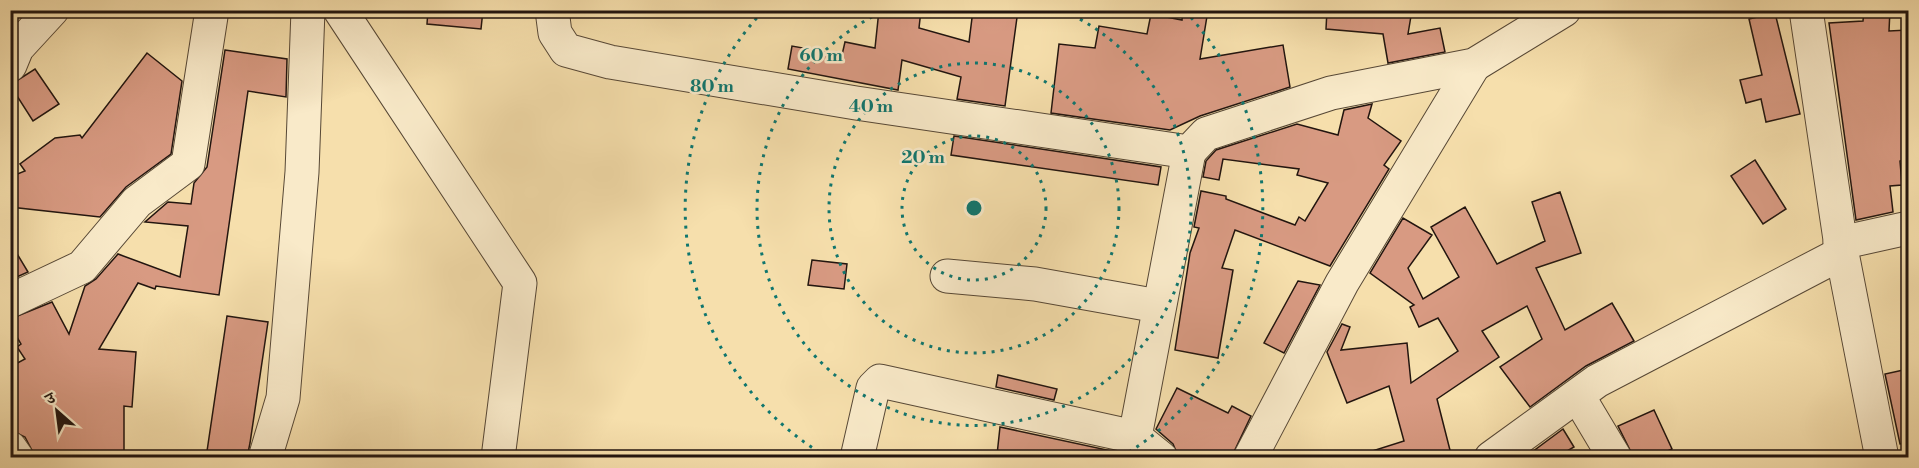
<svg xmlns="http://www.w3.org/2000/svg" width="1919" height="468" viewBox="0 0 1919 468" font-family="'Libre Bodoni','Noto Serif Devanagari',serif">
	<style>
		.building { fill: #d89a82; stroke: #22150f; stroke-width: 1.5 }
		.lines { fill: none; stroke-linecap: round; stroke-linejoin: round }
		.minor-casing { stroke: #574836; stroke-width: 35 }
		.minor { stroke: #f9eac9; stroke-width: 33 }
		.ring { fill: none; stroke: #0f766e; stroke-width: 3; stroke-dasharray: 3 6 }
		.centre { fill: #0f766e; stroke: #f9eac9; stroke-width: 3 }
		.ring-label { font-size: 18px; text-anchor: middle; font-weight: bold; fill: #0f766e; stroke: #f9eac9; stroke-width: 5; stroke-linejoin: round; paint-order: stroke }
	</style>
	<rect width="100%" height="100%" fill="#f6dfac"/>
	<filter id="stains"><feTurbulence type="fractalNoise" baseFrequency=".00333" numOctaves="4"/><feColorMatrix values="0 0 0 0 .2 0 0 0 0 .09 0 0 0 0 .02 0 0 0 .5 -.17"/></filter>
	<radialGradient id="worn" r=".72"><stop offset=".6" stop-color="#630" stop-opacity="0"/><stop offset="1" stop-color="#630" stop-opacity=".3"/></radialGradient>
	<!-- building -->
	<g class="building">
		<polygon points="428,10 483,10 481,29 427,24"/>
		<polygon points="879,10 921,10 919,28 969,42 973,10 1018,10 1005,106 957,99 961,77 902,60 898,90 788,69 792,46 842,55 845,42 875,48"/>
		<polygon points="1183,10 1208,10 1200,59 1283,45 1290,87 1200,116 1170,130 1051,113 1059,44 1095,48 1099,26 1147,34 1151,14 1182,20"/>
		<polygon points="1327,10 1412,10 1408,34 1440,28 1445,52 1388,63 1383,34 1326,29"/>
		<polygon points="1864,10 1890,10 1889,31 1908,30 1908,159 1900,161 1902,185 1890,186 1893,212 1856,220 1829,23 1863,21"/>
		<polygon points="1775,13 1800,114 1766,122 1761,99 1746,103 1740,80 1762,75 1749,19"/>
		<polygon points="225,50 287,59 286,97 248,91 219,295 156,286 155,289 138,283 99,349 136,352 132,407 124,406 124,458 36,458 25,437 10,430 10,367 25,359 17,347 21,344 10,325 10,319 52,302 69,334 85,286 96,279 118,254 180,277 188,226 145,222 168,202 191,204 194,183 207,167"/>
		<polygon points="147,53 182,81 171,154 126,187 100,217 10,207 10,177 25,171 20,164 55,138 80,135 82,138"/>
		<polygon points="35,69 59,104 33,121 10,85"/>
		<polygon points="1372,104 1368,118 1401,141 1384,165 1389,169 1330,266 1235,230 1222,268 1233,270 1218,358 1175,350 1190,253 1199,228 1194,227 1201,191 1226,196 1226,199 1295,225 1299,217 1305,221 1328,183 1297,175 1299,169 1223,159 1219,180 1203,177 1206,161 1216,150 1297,124 1338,135 1344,110"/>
		<polygon points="954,136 1161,167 1158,185 951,155"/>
		<polygon points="1755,160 1786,209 1763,224 1731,176"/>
		<polygon points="1560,192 1581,253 1536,268 1565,330 1612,303 1634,341 1586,366 1530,407 1500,367 1542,339 1527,306 1482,331 1499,357 1437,399 1452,458 1367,458 1366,453 1404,441 1389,386 1347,403 1327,352 1342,324 1350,327 1341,350 1407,343 1411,383 1458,351 1438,318 1419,327 1410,307 1414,305 1370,273 1403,218 1432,235 1408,268 1423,299 1459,277 1431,227 1465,207 1497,264 1545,241 1532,202"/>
		<polygon points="10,242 28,272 10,280"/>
		<polygon points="812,260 847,264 844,289 808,285"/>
		<polygon points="1298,281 1320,285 1284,353 1264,343"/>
		<polygon points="227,316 268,322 250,443 247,458 206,458"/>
		<polygon points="1908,369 1908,443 1900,444 1885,374"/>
		<polygon points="998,375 1057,389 1054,400 996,387"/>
		<polygon points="1177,388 1228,413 1232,406 1251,416 1231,458 1179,458 1173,444 1156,429"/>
		<polygon points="1654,410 1672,449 1653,458 1634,458 1618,426"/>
		<polygon points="1000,427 1121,453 1120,458 997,455"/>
		<polygon points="1563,429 1574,447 1555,458 1524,458"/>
	</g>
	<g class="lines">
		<defs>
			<g id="minor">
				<polyline points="340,10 520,283 498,458"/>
				<polyline points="552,10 555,33 566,50 610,62 856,103 1189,152 1206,134 1331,93 1474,65 1564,10"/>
				<polyline points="1806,10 1842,253 1882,458"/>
				<polyline points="10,65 17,48 52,10"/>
				<polyline points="1840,243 1908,228"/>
				<polyline points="947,276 1035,284 1158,306"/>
				<polyline points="10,301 82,267 137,202 188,164 212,10"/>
				<polyline points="1578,396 1615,458"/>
				<polyline points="1135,437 1189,152"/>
				<polyline points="10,448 17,458"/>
				<polyline points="265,458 283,398 302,172 308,10"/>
				<polyline points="857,458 873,388 880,381 1135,437 1161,458"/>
				<polyline points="1250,458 1342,283 1474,65"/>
				<polyline points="1491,458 1597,381 1842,253"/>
			</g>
		</defs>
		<!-- minor casing -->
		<use href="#minor" class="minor-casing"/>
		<!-- minor -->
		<use href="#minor" class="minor"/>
	</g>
	<!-- distance rings -->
	<g class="ring">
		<circle cx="974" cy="208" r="72"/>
		<circle cx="974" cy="208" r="145"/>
		<path d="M1064 11A217 217 0 1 1 884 11"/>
		<path d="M827 457A289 289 0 0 1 763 11M1185 11A289 289 0 0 1 1121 457"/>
	</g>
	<circle cx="974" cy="208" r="9" class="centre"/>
	<g class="ring-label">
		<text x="821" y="61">60 m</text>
		<text x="712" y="92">80 m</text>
		<text x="871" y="112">40 m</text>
		<text x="923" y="163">20 m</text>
	</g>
	<!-- margin -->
	<rect width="1919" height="468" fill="none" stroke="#f6dfac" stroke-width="36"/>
	<rect x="12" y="12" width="1895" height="444" fill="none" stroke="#22150f" stroke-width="3"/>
	<rect x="18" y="18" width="1883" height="432" fill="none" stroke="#22150f" stroke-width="1.5"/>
	<!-- north arrow -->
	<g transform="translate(57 411) rotate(332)" stroke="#f9eac9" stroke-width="4.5" paint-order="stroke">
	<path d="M0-4.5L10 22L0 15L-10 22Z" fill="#22150f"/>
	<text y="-9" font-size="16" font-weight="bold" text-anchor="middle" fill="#22150f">उ</text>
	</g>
	<rect width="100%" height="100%" filter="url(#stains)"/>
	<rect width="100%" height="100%" fill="url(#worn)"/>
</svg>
